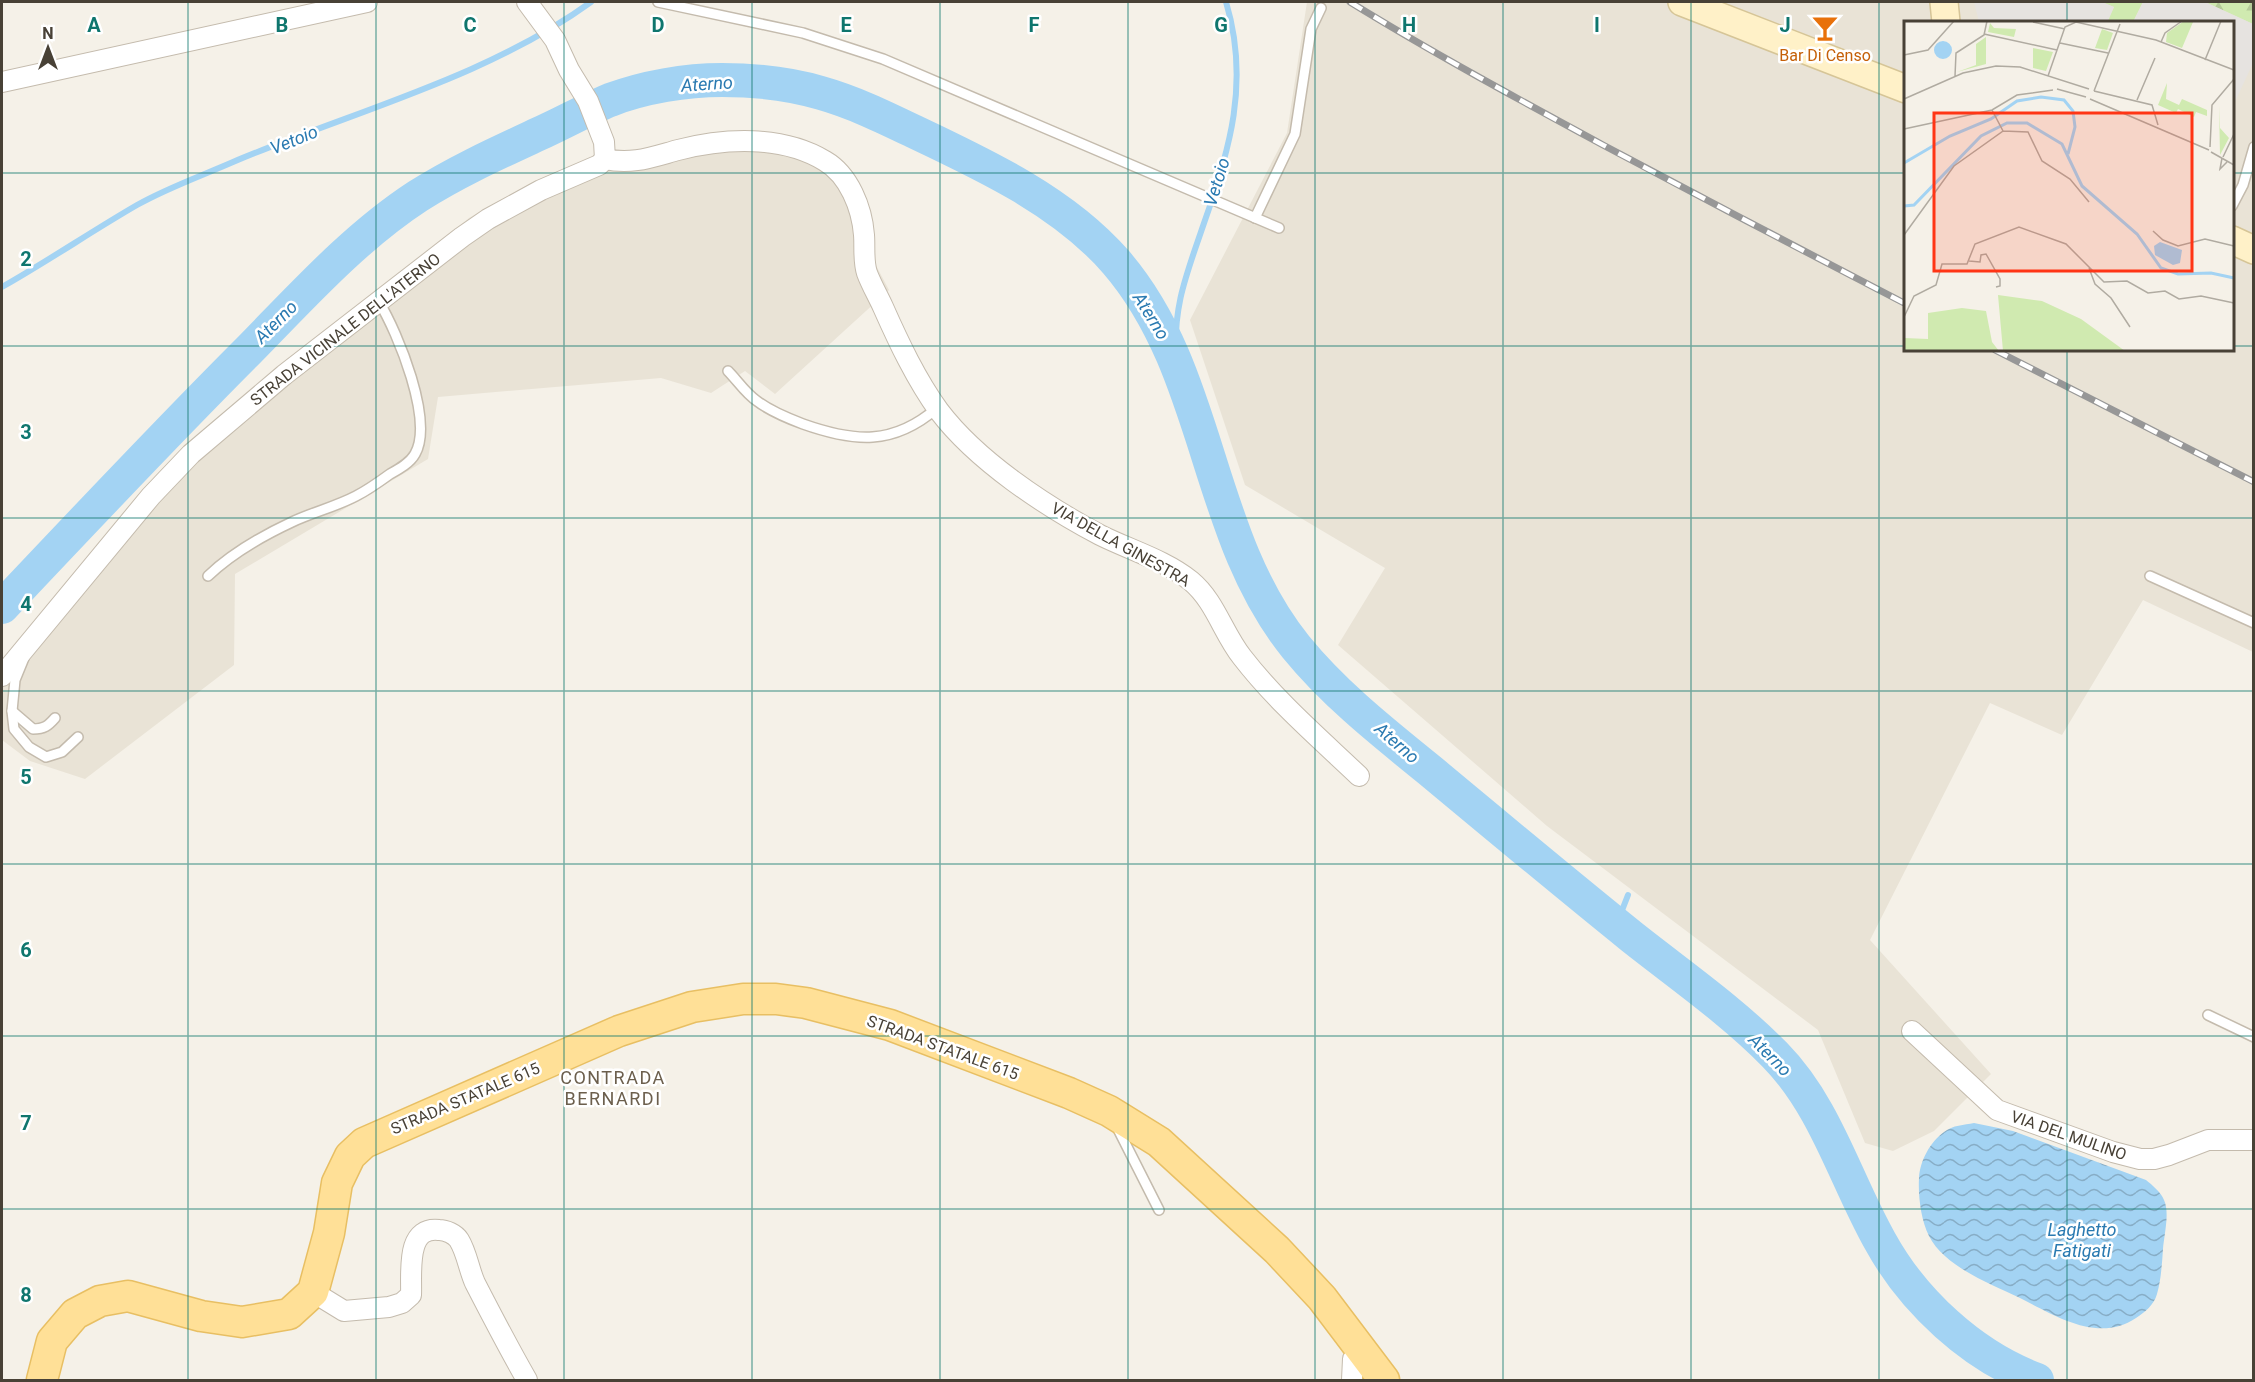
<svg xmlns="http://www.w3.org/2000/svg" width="2255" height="1382" viewBox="0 0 2255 1382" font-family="Roboto,sans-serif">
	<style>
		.residential { fill: #e9e3d6; fill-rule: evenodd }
		.grass { fill: #d0eab0 }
		.forest { fill: url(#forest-firs) }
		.parking { fill: #e6e3e0 }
		.water { fill: url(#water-waves) }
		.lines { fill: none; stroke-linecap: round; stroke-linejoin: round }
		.stream { stroke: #a3d3f3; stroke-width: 6 }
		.river { stroke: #a3d3f3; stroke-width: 34 }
		.lane-casing { stroke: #c4bbad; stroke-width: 12 }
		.street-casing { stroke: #c4bbad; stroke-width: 22 }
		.secondary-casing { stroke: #d6c597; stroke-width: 30 }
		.primary-casing { stroke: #e8bf63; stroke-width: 33 }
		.lane { stroke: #fff; stroke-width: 9 }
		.street { stroke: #fff; stroke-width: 20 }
		.secondary { stroke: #fff1c8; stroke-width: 27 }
		.primary { stroke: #ffe097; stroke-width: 30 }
		.rail-casing { stroke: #979797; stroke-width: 7 }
		.rail { stroke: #fff; stroke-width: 4.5; stroke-dasharray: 14; stroke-linecap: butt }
		.grid { fill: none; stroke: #0f766e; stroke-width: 1.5; stroke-opacity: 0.55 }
		.labels { text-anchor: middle; stroke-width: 5; stroke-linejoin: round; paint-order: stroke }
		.food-label { font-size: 16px; fill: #c56008; stroke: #fff }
		.street-label { font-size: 16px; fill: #484136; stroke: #fff }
		.water-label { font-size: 18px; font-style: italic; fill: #2a7ab1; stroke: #fff }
		.neighbourhood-label { font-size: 18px; letter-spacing: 1.5px; fill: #6c5f4d; stroke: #fff }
		.inset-river { fill: none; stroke: #a3d3f3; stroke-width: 3 }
		.inset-road { fill: none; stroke: #b0aba1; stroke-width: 1.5 }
		.view { fill: #ff3515; fill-opacity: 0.15; stroke: #ff3515; stroke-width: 3 }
		.inset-edge { fill: none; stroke: #484136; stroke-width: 3 }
		.grid-label { font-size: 20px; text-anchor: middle; font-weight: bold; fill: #0f766e; stroke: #fff; stroke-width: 5; stroke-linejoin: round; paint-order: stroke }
	</style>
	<defs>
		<pattern id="forest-firs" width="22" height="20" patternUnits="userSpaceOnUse" patternTransform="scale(1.5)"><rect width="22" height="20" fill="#d0eab0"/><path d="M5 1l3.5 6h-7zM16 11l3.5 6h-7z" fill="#b4ca98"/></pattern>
		<pattern id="water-waves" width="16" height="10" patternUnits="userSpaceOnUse" patternTransform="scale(1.5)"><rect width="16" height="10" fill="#a3d3f3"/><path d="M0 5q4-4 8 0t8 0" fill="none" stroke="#87adc6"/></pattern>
	</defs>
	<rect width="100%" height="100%" fill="#f5f1e8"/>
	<!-- residential -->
	<g class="residential">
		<path d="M1307,2H2253V652L2143,600L2062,735L1990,703L1870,940L1991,1074L1934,1131L1893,1151L1865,1143L1818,1030L1547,826L1338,645L1385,568L1245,485L1190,320L1287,133ZM1906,22H2232V350H1906Z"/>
		<polygon points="717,135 826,154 872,258 889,290 775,394 745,371 711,393 661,378 438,397 428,459 235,574 234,665 85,779 30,761 2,740 2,665 114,527 374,296 469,218 531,183 633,151"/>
	</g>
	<!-- grass -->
	<polygon class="grass" points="2102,2 2143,2 2133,22 2107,21 2114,7"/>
	<!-- forest -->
	<polygon class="forest" points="2205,2 2253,2 2253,24"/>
	<!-- parking -->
	<g class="parking">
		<polygon points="1974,2 2102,2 2114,7 2108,21 2110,22 1979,22"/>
		<polygon points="2143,2 2205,2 2253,24 2253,63 2233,106 2232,22 2133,22"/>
	</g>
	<!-- water -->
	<path class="water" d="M1974,1123L2013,1131L2146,1180C2152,1185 2161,1192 2164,1200C2170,1213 2164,1235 2163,1249C2162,1264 2161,1280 2157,1294C2154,1305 2145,1312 2136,1318C2098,1344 2054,1315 2018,1297C1990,1284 1944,1266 1929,1236C1921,1220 1918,1196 1919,1178C1920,1161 1930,1142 1944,1132C1953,1125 1964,1125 1974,1123Z"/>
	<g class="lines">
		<!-- stream -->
		<g class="stream">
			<path d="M2,287C48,261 92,231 137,205C167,188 201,176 233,162C351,112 486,78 591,2"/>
			<path d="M1176,360C1173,306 1186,276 1203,226C1230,150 1250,81 1226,2"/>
			<polyline points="1622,929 1621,913 1628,895"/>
		</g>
		<!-- river -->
		<path class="river" d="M2,607C83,521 165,434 249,350C302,296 355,237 418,196C459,170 502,151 545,131C567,121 588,109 610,100C644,87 686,80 722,80C754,80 791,84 821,93C853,102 884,117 913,131C985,165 1064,202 1116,262C1212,373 1204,534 1296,647C1335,695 1385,734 1433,773C1499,828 1565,883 1632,937C1680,975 1732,1011 1775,1055C1826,1107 1845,1179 1880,1241C1913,1301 1972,1356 2037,1380"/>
		<defs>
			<g id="lane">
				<polyline points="658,2 803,33 883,59 1279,228"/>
				<polyline points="2232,206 2243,185 2254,147"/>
				<polyline points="1255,218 1295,134 1311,29 1321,8"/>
				<path d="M728,371C737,380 746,394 757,401C770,411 787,418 803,424C854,442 893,446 937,408"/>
				<path d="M208,576C232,553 262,536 292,522C313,512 335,507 356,496C368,490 379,482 390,474C399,469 410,463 415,454C434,421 398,333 379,302"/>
				<polyline points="2150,576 2254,623"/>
				<polyline points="24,658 15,680 12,711 14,729 29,747 46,757 62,752 78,737"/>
				<path d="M12,711L33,729C44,729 48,726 55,718"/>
				<polyline points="2208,1015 2254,1037"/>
				<polyline points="1118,1129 1159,1210"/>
			</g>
			<g id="street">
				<polyline points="2,82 367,2"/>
				<path d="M605,159C632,165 652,157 678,150C725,138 782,135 825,161C849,175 862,208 864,235C865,247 863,261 867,273C871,284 878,296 883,307C899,343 916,379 939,411C977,461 1045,506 1100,535C1130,550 1165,560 1191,581C1215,601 1223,633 1242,657C1276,701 1319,738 1359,776"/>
				<polyline points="2,676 151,496 191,454 284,375 462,237 488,219 541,190 599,165 605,159 604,142 588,101 569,70 555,40 527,2"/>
				<polyline points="1912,1031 1997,1110 2113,1152 2140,1159 2154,1159 2169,1155 2208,1140 2254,1140"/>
				<path d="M313,1292L344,1311L389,1307L402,1303L411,1295C412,1273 405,1226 439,1230C446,1230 455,1234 459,1240C467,1253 469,1270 475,1283C492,1316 509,1349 527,1380"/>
				<polyline points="1352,1380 1353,1359 1362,1350"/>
			</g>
			<g id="secondary">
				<polyline points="1682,2 1906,89"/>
				<polyline points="1944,2 1946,22"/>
				<polyline points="2232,240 2254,250"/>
			</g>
			<polyline id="primary" points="42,1380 52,1341 75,1314 100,1301 128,1296 201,1316 242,1322 289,1314 313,1292 329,1233 337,1183 350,1156 364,1143 619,1031 692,1007 743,999 776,999 806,1003 890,1025 1069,1093 1109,1111 1159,1142 1277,1250 1322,1298 1384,1380"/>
		</defs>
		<!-- lane casing -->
		<use href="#lane" class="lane-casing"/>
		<!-- street casing -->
		<use href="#street" class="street-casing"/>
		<!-- secondary casing -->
		<use href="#secondary" class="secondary-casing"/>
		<!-- primary casing -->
		<use href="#primary" class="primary-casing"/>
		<!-- lane -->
		<use href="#lane" class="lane"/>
		<!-- street -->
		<use href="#street" class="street"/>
		<!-- secondary -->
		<use href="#secondary" class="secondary"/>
		<!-- primary -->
		<use href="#primary" class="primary"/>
		<defs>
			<g id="rail">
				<path d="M1350,2C1433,53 1518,99 1603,145C1704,199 1804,251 1906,304"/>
				<polyline points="1995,350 2254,482"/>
			</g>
		</defs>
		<!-- rail casing -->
		<use href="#rail" class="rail-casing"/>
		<!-- rail -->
		<use href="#rail" class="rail"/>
	</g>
	<!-- grid -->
	<path class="grid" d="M188,2V1380M376,2V1380M564,2V1380M752,2V1380M940,2V1380M1128,2V1380M1315,2V1380M1503,2V1380M1691,2V1380M1879,2V1380M2067,2V22M2,173H1906M2232,173H2254M2,346H1906M2232,346H2254M2067,350V1380M2,518H2254M2,691H2254M2,864H2254M2,1036H2254M2,1209H2254"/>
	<!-- icons -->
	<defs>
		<symbol id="bar-bare" viewBox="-9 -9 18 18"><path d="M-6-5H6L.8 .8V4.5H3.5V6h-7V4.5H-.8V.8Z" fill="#e8710a" stroke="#fff" stroke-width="2.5" paint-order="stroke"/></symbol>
	</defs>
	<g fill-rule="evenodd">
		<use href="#bar-bare" x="1806" y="9" width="38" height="38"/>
	</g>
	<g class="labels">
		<!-- food labels -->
		<g class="food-label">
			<text x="1825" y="61">Bar Di Censo</text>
		</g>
		<!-- street labels -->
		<g class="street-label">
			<text transform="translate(345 329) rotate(-38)" y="6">STRADA VICINALE DELL'ATERNO</text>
			<text transform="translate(1121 544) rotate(29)" y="6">VIA DELLA GINESTRA</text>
			<text transform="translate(943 1047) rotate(20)" y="6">STRADA STATALE 615</text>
			<text transform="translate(465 1098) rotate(-23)" y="6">STRADA STATALE 615</text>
			<text transform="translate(2069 1135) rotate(19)" y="6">VIA DEL MULINO</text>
		</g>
		<!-- water labels -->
		<g class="water-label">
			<text transform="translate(707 84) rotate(-4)" y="6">Aterno</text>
			<text transform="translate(294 140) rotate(-22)" y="6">Vetoio</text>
			<text transform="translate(1217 182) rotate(-73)" y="6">Vetoio</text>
			<text transform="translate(1151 316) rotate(58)" y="6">Aterno</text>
			<text transform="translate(276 322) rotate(-45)" y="6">Aterno</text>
			<text transform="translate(1397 743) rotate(41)" y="6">Aterno</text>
			<text transform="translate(1770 1055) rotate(45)" y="6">Aterno</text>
			<text x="2082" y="1236">Laghetto<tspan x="2082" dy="21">Fatigati</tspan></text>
		</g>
		<!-- neighbourhood labels -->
		<g class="neighbourhood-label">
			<text x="613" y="1084">CONTRADA<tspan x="613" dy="21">BERNARDI</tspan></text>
		</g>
	</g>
	<!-- overview -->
	<g transform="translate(1904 21)">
		<rect width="330" height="330" fill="#f5f1e8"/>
		<path d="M280,0L289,1L278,27L262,21L263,12ZM86,2L90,7L112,8L110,16L84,11ZM198,8L209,12L203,29L191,27ZM82,16V43L53,51L72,44V23ZM129,27L149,31L142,50L129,47ZM315,85L316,107L325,117L316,134Z" fill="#d0eab0"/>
		<path d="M263,62L262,78L275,84L278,78L303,89V95L292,91L290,96L274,88L272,92L254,84ZM94,274L138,280L177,298L221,330H99ZM58,287L82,290L88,321L95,330H0V317L24,318V292Z" fill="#d0eab0"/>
		<path d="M30 29a9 9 0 1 1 18 0a9 9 0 1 1-18 0ZM256,221L278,229L276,242L269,244L251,234L250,225Z" fill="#a3d3f3"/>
		<path class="inset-river" d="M0,142L46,115L87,98L113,80L137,76L160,79L169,90L171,106L164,133M0,185L10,184L77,115L103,102H123L158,123L178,165L233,213L257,247L274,253L307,252L330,257"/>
		<path class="inset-road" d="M129,1L161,8M80,13L153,29M257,21L261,12L278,0M156,22L204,32M0,34L24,29L50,0M301,39L317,0M51,55L52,32L80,14L83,0M144,55L161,6L172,1L252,19L330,49M153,68L182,76M190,70L248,84L254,104M190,70L216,3M0,78L59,52L92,45L116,46L185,68M186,78L305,129M233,79L251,37M0,108L88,89L113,74L149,69M99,110L124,111L138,140L166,158L185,181M306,126L308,84L330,58M307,131L330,144M319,136L330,113M318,137L316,148L323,141M249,210L259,219L274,225L301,218L330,225M0,214L50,145L99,110L88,89M65,240L76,241L77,234L82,233L96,258V265L92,266M185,247L191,263L207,277L226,306M0,296L10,275L32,264L38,243H63L71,223L115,206L162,223L200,261L223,260L244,272L261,270L275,278L297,275L330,282"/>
		<path class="view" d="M30,92H288V250H30Z"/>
		<rect width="330" height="330" class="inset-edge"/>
	</g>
	<g class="grid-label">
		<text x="94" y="32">A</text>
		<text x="282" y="32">B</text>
		<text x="470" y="32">C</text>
		<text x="658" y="32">D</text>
		<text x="846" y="32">E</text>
		<text x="1034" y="32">F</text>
		<text x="1221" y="32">G</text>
		<text x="1409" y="32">H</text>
		<text x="1597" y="32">I</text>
		<text x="1785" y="32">J</text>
		<text x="26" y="266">2</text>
		<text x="26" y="439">3</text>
		<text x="26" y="611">4</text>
		<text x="26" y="784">5</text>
		<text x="26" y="957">6</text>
		<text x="26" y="1130">7</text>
		<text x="26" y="1302">8</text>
	</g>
	<!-- border -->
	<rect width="2255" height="1382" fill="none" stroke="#484136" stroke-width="6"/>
	<!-- north arrow -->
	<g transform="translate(48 48)" stroke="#ffffff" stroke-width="4.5" paint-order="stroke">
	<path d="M0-4.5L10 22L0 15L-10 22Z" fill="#484136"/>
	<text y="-9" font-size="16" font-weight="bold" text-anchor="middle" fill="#484136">N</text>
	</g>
</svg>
